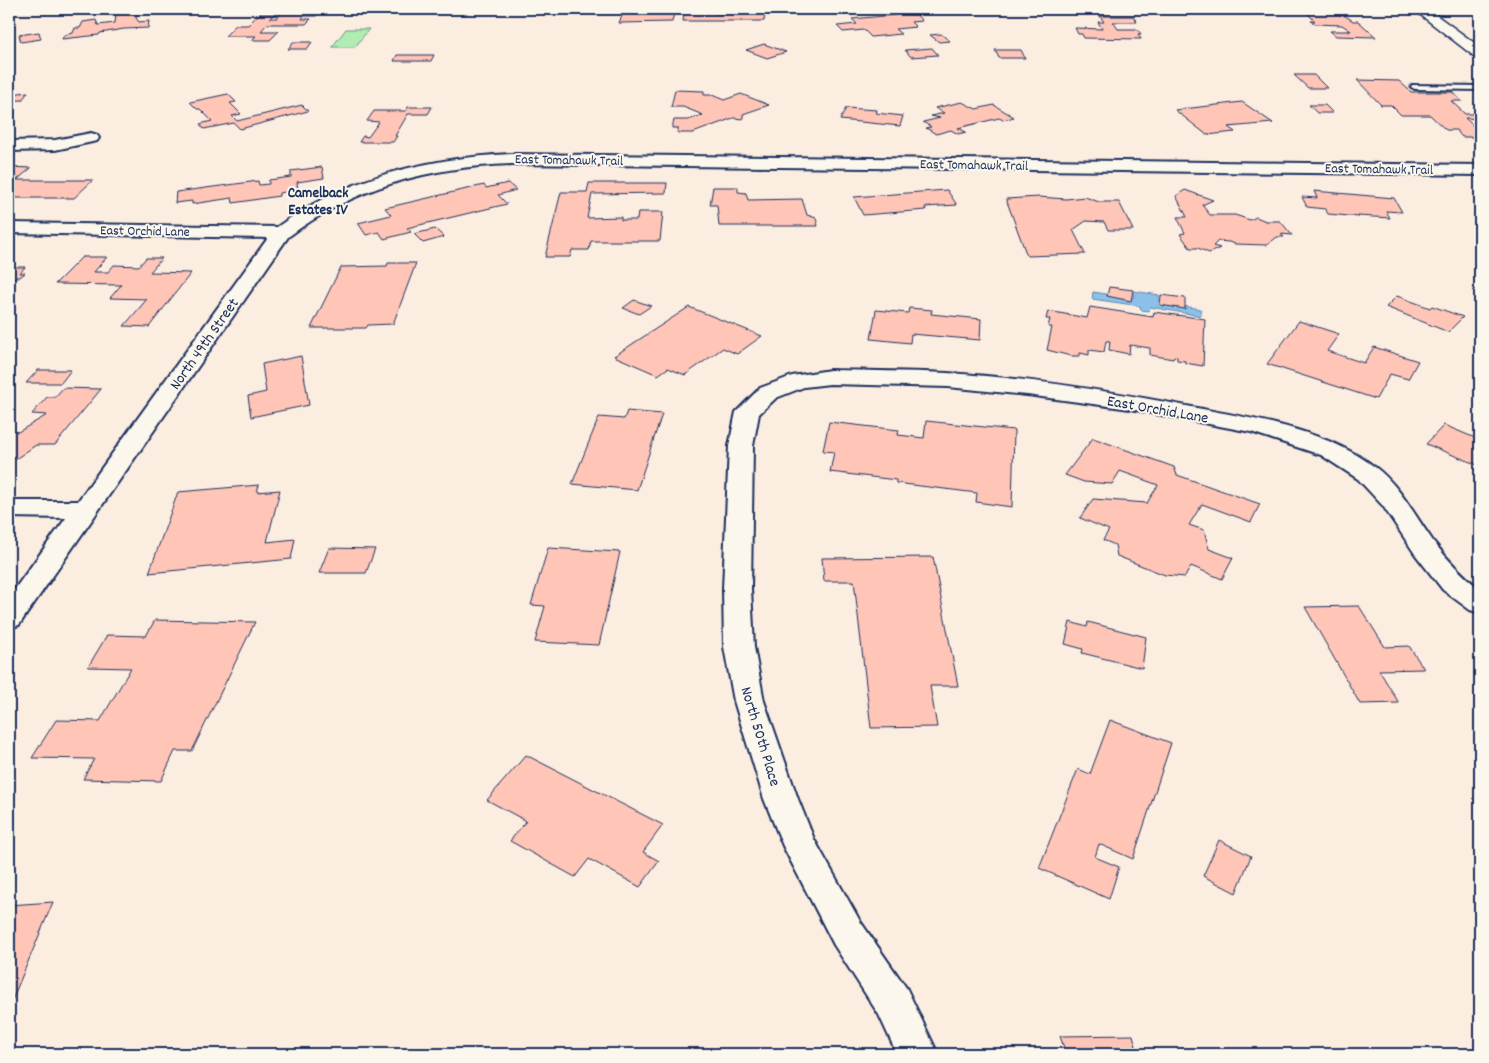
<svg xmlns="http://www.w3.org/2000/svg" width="1489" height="1063" viewBox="0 0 1489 1063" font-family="Dekko,sans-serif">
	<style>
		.green { fill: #b1edb3; stroke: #668e88 }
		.water { fill: #8bc1e8; stroke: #5e87b1 }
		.building { fill: #ffc5b7; stroke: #1b2f5e }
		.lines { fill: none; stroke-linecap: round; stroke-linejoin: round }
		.service-casing { stroke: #1b2f5e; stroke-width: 4 }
		.minor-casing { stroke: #1b2f5e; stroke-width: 4 }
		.tertiary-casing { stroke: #1b2f5e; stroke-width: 3 }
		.service { fill: #fbf7ec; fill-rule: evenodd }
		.minor { fill: #fbf7ec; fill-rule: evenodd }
		.tertiary { fill: #fbf7ec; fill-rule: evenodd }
		.labels { text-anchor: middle; stroke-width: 4; stroke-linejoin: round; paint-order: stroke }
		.far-street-label { font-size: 14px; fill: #1b2f5e; stroke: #fbf7ec }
		.far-neighbourhood-label { font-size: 15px; font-weight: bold; fill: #1b2f5e; stroke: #fbf7ec }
		.street-label { font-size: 16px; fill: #1b2f5e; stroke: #fbf7ec }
	</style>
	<rect width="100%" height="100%" fill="#fcede1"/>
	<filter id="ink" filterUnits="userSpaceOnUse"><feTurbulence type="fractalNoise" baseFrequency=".02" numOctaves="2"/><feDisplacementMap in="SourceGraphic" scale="10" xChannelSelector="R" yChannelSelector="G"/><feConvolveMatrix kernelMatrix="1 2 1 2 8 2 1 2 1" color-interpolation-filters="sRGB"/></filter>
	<g filter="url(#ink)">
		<!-- green -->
		<polygon class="green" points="346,29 369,29 355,47 332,47"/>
		<!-- water -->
		<polygon class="water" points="1134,291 1159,295 1159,302 1201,309 1201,316 1150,307 1149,311 1141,310 1140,306 1092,299 1093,292 1133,298"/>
		<!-- building -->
		<g class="building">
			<polygon points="286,9 321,11 316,16 304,16 302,19 311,19 306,24 267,24 261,31 279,31 270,40 252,40 256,36 225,36 236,25 248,25 259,14 274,14 270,18 277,18"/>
			<polygon points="696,9 716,9 715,14 765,13 764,21 683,21 684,13 674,13 672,22 619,23 624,11 660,13 696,12"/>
			<polygon points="906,9 912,14 916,14 922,21 911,22 916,27 895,29 901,34 871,37 864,30 843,32 837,26 857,24 852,19 895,15 890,11"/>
			<polygon points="1230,9 1246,9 1251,14 1235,14"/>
			<polygon points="1315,9 1344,9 1346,11 1338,11 1353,21 1358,21 1376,37 1336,36 1330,31 1351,31 1342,25 1315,24 1311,21 1315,21 1304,10 1317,10"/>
			<polygon points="138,13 136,18 139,22 149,21 148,28 124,29 100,33 99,35 62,39 64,35 73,33 75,28 80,28 83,22 96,20 98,25 115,23 116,14"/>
			<polygon points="1100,16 1133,16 1137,22 1113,22 1118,29 1137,29 1141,34 1138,34 1141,39 1084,38 1082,34 1078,34 1075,28 1102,29 1098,22 1104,22"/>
			<polygon points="39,32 41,39 21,42 19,35"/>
			<polygon points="941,34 950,41 939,42 930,35"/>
			<polygon points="293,42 312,42 307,49 288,49"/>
			<polygon points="764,44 786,52 767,58 746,50"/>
			<polygon points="932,48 938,55 911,57 905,50"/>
			<polygon points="995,50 1021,50 1025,58 999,58"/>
			<polygon points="397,55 434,55 431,61 394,61"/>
			<polygon points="1294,75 1314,75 1327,88 1308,88"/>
			<polygon points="1357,80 1399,81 1411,92 1452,92 1462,101 1451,101 1465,114 1478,114 1480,116 1480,119 1465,118 1480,132 1480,137 1462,137 1456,130 1446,130 1430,115 1401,115 1391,105 1381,105"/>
			<polygon points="675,90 704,91 704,95 712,95 724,100 741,94 769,105 743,114 743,119 733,118 693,133 678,133 678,128 672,128 674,120 688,120 703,115 683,107 671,107"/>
			<polygon points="28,92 22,100 9,101 10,94"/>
			<polygon points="228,94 236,102 230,103 241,114 232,116 237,121 302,105 308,111 240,129 234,123 204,129 200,124 212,121 200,109 197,109 190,102"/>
			<polygon points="962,102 976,109 994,105 1014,117 1003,120 999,118 958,128 966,132 958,134 951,130 936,134 926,128 931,127 923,122 940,118 931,116 944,113 935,108"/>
			<polygon points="1242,102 1273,123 1228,127 1235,132 1207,135 1175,110"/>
			<polygon points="1309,105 1325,105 1333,113 1317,113"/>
			<polygon points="408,107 432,107 428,114 408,114 395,136 397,136 393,142 359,142 363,136 368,137 379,122 367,121 374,111 406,111"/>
			<polygon points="846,108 877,110 876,113 903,116 900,126 840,120"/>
			<polygon points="9,167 31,168 17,180 93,180 74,198 9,198"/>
			<polygon points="322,167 324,178 297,182 298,190 279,193 279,196 233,203 232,198 192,204 192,201 175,203 176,192 258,181 259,185 269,184 269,180 291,177 291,171"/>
			<polygon points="508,183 516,190 498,195 507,204 407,228 411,232 384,239 379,232 366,235 358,223 391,215 385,208 484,185 486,188"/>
			<polygon points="589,183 667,183 666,193 592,194 587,218 621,217 621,220 637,220 638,212 663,212 660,241 591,241 589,250 572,250 570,257 545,257 561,192 587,192"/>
			<polygon points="713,187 738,187 738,192 746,193 748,200 802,199 807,215 816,218 818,226 719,226 717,205 710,205"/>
			<polygon points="947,190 957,205 925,207 926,210 863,215 854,197"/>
			<polygon points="1185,190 1213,200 1202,205 1210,215 1235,215 1250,220 1256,217 1266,221 1280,221 1292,235 1281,234 1284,237 1277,237 1267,245 1235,244 1229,242 1218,241 1213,246 1220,248 1209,253 1198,248 1190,248 1180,234 1185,233 1177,217 1187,217 1176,196"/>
			<polygon points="1314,191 1394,198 1402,212 1386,211 1390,218 1358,216 1359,217 1328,214 1325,209 1307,207 1302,197 1317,198"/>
			<polygon points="1039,197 1066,199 1085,197 1099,202 1119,202 1133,230 1108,230 1104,222 1086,221 1073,230 1085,254 1027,256 1006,199"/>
			<polygon points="435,229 444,237 423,243 414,234"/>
			<polygon points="82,257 107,257 94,272 108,272 114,265 139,266 146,258 162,258 150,272 191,273 149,327 124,326 147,299 110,298 121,285 55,284"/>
			<polygon points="388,263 416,263 393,324 368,325 366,328 311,328 341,267 387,266"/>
			<polygon points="9,267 25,267 20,273 25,273 20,277 15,277 9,283"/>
			<polygon points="1109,287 1133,290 1131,301 1107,296"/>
			<polygon points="1161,295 1185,298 1185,309 1160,305"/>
			<polygon points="1397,296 1430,308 1432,306 1463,317 1448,332 1386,307"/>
			<polygon points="634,300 651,306 639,314 623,308"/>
			<polygon points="689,307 762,336 737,354 723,348 685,375 668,368 658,375 614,356"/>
			<polygon points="1090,307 1153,317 1154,312 1205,319 1203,366 1185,363 1185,361 1177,360 1177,357 1174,356 1173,359 1150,355 1150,348 1130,345 1129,354 1109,350 1110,341 1106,341 1104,352 1089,350 1089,355 1080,353 1080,356 1071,356 1047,350 1052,327 1048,327 1050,319 1046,319 1048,311 1087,318"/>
			<polygon points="909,308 932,310 931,314 981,319 980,340 911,334 910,343 871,339 876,310 908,313"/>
			<polygon points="1299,321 1339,334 1327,351 1364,363 1374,347 1418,361 1408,379 1390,374 1376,399 1267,364"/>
			<polygon points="301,356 309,405 251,417 248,396 266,392 262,364"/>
			<polygon points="38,370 71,370 61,383 26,383"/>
			<polygon points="63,388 101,389 55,445 36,445 17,458 9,458 9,429 18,432 47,415 32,414 47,397 55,397"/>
			<polygon points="627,411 662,414 637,490 572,484 599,417 624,419"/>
			<polygon points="926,421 1014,430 1012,507 976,502 977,493 896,483 896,480 830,472 834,452 823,451 829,422 899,430 898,435 924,438"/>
			<polygon points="1444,425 1480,440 1480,466 1426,444"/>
			<polygon points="1093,438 1174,467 1177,475 1260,504 1251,522 1202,504 1189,525 1204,530 1209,549 1233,558 1222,579 1191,566 1185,577 1165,575 1117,556 1115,545 1103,540 1109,530 1080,518 1093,499 1147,503 1158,485 1120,471 1112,484 1084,482 1065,475"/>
			<polygon points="259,485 257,492 280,490 267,542 295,539 291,559 149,573 178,492"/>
			<polygon points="329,548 375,549 366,573 319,573"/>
			<polygon points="548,548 620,552 599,645 535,642 545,606 531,605"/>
			<polygon points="933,557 958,686 930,686 937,727 871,728 854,581 824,581 822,558"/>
			<polygon points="1359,606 1385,647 1409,646 1424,669 1379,670 1399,703 1360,704 1305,607"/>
			<polygon points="155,620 255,622 192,751 175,751 161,781 83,779 94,759 32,758 56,720 100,721 131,668 88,667 107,635 146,636"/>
			<polygon points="1070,622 1087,627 1088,622 1146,637 1142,668 1082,653 1083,649 1065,644"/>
			<polygon points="1110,720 1171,743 1133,859 1099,844 1095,857 1119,867 1109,899 1039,868 1078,769 1090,774"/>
			<polygon points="526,755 663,825 643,852 659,861 640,887 589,859 575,877 510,841 526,821 487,800"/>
			<polygon points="1219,840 1251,856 1236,893 1203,876"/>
			<polygon points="1480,857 1480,874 1473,870"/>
			<polygon points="53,902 10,1005 9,1005 9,905"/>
			<polygon points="1133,1035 1138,1054 1066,1054 1060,1036"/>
		</g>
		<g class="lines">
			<defs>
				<polygon id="service" points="1412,85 1480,86 1480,90 1415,89 1411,87"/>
				<g id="minor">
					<polygon points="91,133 97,135 99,138 97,141 55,150 9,151 9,141 55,140"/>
					<path d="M511,154L1480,165V175L511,164C429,167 354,187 288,237L19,625L9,628V597L66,518L9,517V501H78L268,238L9,233V223L277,227C346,177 427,158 511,154Z"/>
					<path d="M830,370C869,371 908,371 947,373C1031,378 1115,392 1197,408C1256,419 1326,430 1375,467C1400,486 1415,516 1433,541C1447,559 1462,575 1480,589V613L1470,610L1443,590L1415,554L1383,506L1358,479L1321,455L1251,432L1130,409L1027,395L948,387L830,384L804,387L776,398L759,414L753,446L751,589L754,647L764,701L798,799L814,839L860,921L907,989L938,1054H897L879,1015L834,945L783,846L764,799L734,701L724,647L723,589L729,446L736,412L760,388L792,376Z"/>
				</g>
				<polygon id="tertiary" points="1413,9 1428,9 1480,47 1480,58 1475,57"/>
			</defs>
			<!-- service casing -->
			<use href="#service" class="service-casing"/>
			<!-- minor casing -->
			<use href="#minor" class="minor-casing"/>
			<!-- tertiary casing -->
			<use href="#tertiary" class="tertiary-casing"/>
			<!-- service -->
			<use href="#service" class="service"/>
			<!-- minor -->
			<use href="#minor" class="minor"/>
			<!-- tertiary -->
			<use href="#tertiary" class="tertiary"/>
		</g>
	</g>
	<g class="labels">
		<!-- far-street labels -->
		<g class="far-street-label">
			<text transform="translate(569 159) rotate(1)" y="5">East Tomahawk Trail</text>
			<text transform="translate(974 164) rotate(1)" y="5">East Tomahawk Trail</text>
			<text transform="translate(1379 168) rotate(1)" y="5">East Tomahawk Trail</text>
			<text transform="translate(145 230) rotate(1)" y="5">East Orchid Lane</text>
		</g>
		<!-- far-neighbourhood labels -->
		<g class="far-neighbourhood-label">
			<text x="318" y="197">Camelback<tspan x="318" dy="17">Estates IV</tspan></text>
		</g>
		<!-- street labels -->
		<g class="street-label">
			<text transform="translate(203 343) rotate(-55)" y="6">North 49th Street</text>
			<text transform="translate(1158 408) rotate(10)" y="6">East Orchid Lane</text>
			<text transform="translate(762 736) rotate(73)" y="6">North 50th Place</text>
		</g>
	</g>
	<!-- margin -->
	<rect width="1489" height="1063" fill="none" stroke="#fbf7ec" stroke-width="30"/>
	<rect x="15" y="15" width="1459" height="1033" fill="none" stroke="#1b2f5e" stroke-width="2" filter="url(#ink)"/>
</svg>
